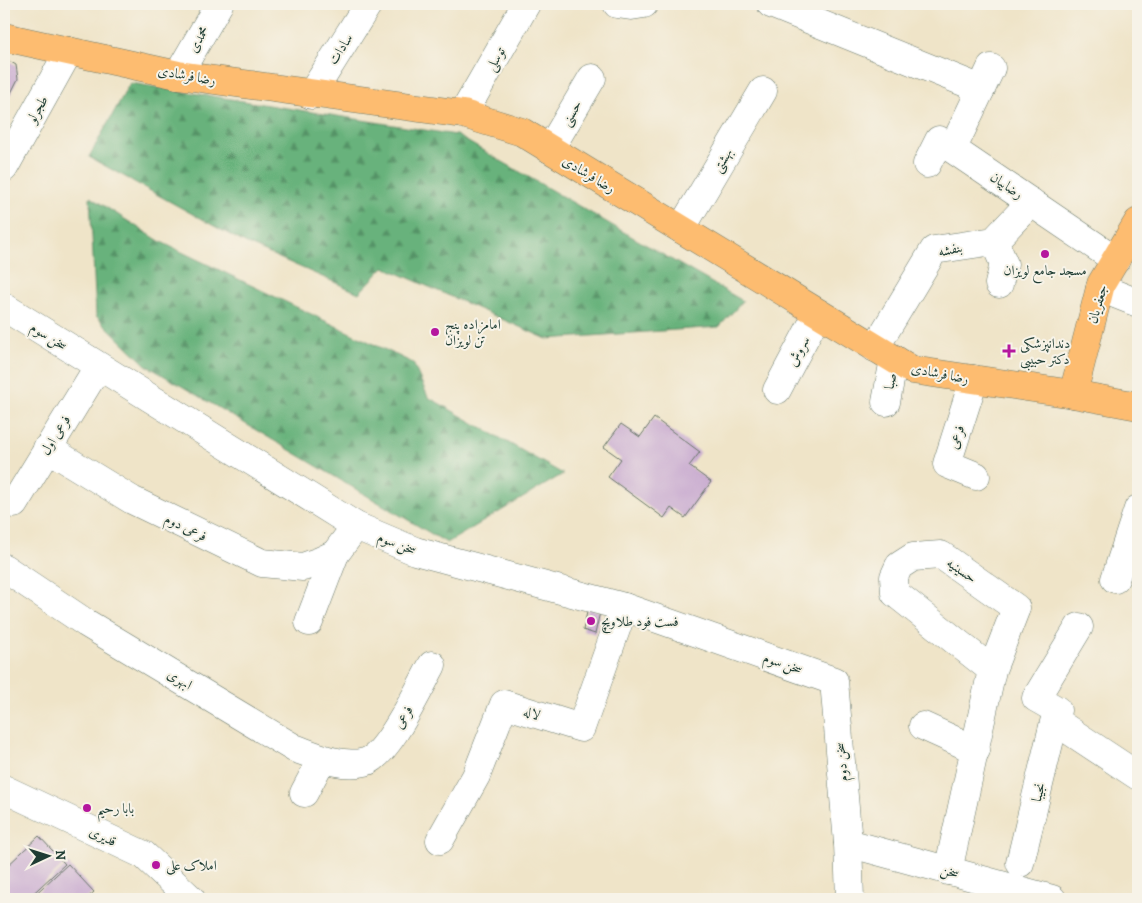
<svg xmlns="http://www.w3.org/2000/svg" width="1142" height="903" viewBox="0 0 1142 903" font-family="Alegreya,Amiri,serif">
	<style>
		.forest { fill: url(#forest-firs); stroke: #447858 }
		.building { fill: #c7a9cf }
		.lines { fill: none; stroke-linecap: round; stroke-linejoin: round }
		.minor-casing { stroke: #687768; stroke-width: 29 }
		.major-casing { stroke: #687768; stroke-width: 29 }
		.minor { stroke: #fff; stroke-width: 28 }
		.major { stroke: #fdbc70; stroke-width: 28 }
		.poi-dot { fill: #b5179e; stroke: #f7f3e8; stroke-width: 2 }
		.labels { text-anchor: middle; stroke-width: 4; stroke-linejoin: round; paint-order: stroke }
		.street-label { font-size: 14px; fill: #1f3d34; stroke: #f7f3e8 }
		.poi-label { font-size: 14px; fill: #1f3d34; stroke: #f7f3e8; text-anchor: start }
	</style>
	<defs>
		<pattern id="forest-firs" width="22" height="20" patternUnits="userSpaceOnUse" patternTransform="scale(1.25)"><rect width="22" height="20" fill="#68b27b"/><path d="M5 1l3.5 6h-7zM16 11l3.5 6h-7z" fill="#559266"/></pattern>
	</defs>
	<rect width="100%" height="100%" fill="#f7f3e8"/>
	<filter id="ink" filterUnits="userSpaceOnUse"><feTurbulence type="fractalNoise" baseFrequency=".02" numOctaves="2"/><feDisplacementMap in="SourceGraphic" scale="10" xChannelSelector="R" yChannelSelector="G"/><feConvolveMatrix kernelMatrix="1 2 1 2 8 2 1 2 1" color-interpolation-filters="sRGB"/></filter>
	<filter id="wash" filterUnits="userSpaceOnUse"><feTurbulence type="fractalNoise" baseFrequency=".0096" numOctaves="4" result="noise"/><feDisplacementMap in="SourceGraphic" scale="20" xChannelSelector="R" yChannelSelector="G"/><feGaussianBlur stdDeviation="1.12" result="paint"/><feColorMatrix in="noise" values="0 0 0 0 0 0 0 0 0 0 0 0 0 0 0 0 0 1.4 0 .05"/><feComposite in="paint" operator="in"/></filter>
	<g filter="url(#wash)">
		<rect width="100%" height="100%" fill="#efe4c8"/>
		<!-- forest -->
		<g class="forest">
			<polygon points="130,83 456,135 743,301 719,327 547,339 384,267 359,293 245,243 89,157"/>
			<polygon points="90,197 161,242 413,363 428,397 563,474 447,543 146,365 96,316"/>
		</g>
		<g id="blocks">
			<!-- building -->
			<g class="building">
				<polygon points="4,58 16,65 18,79 4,107"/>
				<polygon points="654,418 700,452 689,466 711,482 685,518 671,508 664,518 608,477 621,459 604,447 621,424 640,437"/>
				<polygon points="588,608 600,612 595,634 583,630"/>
				<polygon points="39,836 65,864 27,899 6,899 4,897 4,869"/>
				<polygon points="68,864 94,892 86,899 30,899"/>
			</g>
		</g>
	</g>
	<g filter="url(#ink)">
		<use href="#blocks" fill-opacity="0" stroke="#687768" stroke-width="1"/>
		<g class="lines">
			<defs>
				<g id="minor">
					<polyline points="617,4 631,6 644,4"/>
					<polyline points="771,4 981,89"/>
					<polyline points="178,75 219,4"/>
					<polyline points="311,95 368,4"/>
					<polyline points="463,114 526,4"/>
					<polyline points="953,148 991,68"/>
					<polyline points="550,149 592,78"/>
					<polyline points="927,164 939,140 1116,260"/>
					<polyline points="4,168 69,51"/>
					<polyline points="681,229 763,91"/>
					<polyline points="994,241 1004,264 999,284"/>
					<polyline points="1100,288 1138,303"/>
					<polyline points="4,307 356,526 415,551 624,607 834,681 848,843 850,899"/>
					<polyline points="875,348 934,250 994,241 1031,202"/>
					<polyline points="974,379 947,464 976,476"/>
					<polyline points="777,390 818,313"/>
					<polyline points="886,402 894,359"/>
					<polyline points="47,448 132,500 262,563 303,567 320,561 335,554 356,526"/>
					<polyline points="14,504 98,367"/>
					<path d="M4,568L86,623L294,748C316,756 341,768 365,762C387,757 420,687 432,665"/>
					<polyline points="1115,579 1138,509"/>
					<polyline points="309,622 335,554"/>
					<polyline points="1055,721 1138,776"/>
					<polyline points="923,726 976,750"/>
					<polyline points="4,789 144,855 191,899"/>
					<polyline points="304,793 322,759"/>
					<polyline points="440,840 476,776 504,704 581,728 624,607"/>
					<polyline points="848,843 1052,899"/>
					<polyline points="1020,863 1057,710 1036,698 1079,627"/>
					<polyline points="948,871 992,670 1016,608 941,555 913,557 899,566 894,577 895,593 992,670"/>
				</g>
				<g id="major">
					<polyline points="4,37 178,75 463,114 522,132 912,370 1073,394 1138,406"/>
					<polyline points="1073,394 1101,284 1138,222"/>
				</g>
			</defs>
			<!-- minor casing -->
			<use href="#minor" class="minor-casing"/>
			<!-- major casing -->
			<use href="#major" class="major-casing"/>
			<!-- minor -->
			<use href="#minor" class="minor"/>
			<!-- major -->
			<use href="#major" class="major"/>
		</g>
	</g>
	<!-- markers -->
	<g class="poi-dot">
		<circle cx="1045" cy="254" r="5"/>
		<circle cx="435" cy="332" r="5"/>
		<path d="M1006.5 343.5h5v5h5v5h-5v5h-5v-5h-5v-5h5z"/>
		<circle cx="591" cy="621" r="5"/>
		<circle cx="87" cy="808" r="5"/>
		<circle cx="156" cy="865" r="5"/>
	</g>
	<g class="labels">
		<!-- street labels -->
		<g class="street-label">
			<text transform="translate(198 39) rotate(-60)" y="5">محمدی</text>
			<text transform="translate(340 49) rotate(-58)" y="5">سادات</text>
			<text transform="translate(495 59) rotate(-60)" y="5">توسلی</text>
			<text transform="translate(187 75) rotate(10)" y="5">رضا فرشادی</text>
			<text transform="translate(37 109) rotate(-61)" y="5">طجرلو</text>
			<text transform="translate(571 113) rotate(-60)" y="5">حسنی</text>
			<text transform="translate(722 160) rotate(-59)" y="5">بهشتی</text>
			<text transform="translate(589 174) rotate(31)" y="5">رضا فرشادی</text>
			<text transform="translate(1007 185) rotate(34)" y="5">رضاییان</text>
			<text transform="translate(950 249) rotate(-13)" y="5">بنفشه</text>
			<text transform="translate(1097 304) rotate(-74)" y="5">جعفریان</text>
			<text transform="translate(49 336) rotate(32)" y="5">سخن سوم</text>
			<text transform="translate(798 351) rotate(-62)" y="5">سروش</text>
			<text transform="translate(940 373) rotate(11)" y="5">رضا فرشادی</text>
			<text transform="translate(890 381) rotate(-79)" y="5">صبا</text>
			<text transform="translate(55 435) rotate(-58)" y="5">فرعی اول</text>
			<text transform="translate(956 437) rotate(-72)" y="5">فرعی</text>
			<text transform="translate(186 527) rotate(26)" y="5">فرعی دوم</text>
			<text transform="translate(397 543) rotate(21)" y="5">سخن سوم</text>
			<text transform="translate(962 570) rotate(35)" y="5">حسینیه</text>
			<text transform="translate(783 663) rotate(19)" y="5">سخن سوم</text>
			<text transform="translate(180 679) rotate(31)" y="5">ابهری</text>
			<text transform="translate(532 713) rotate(17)" y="5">لاله</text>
			<text transform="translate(403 717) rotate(-60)" y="5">فرعی</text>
			<text transform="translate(841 762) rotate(-95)" y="5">سخن دوم</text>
			<text transform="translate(1038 792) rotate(-76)" y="5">نجیبا</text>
			<text transform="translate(103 836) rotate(25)" y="5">قدیری</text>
			<text transform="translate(950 871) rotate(15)" y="5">سخن</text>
		</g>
		<!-- poi labels -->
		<g class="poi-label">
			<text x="1045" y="275" text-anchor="middle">مسجد جامع لویزان</text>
			<text x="445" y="329">امامزاده پنج<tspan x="445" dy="16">تن لویزان</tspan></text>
			<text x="1020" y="348">دندانپزشکی<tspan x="1020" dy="16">دکتر حبیبی</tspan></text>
			<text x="601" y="626">فست فود طلاویچ</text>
			<text x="97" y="813">بابا رحیم</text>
			<text x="166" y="870">املاک علی</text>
		</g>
	</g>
	<!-- margin -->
	<rect width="1142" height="903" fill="none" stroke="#f7f3e8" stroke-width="20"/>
	<!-- north arrow -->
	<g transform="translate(48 856) rotate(86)" stroke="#f7f3e8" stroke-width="4" paint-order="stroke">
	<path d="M0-4L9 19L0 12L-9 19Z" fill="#1f3d34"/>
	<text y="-8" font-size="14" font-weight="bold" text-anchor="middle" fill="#1f3d34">N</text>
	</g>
</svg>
